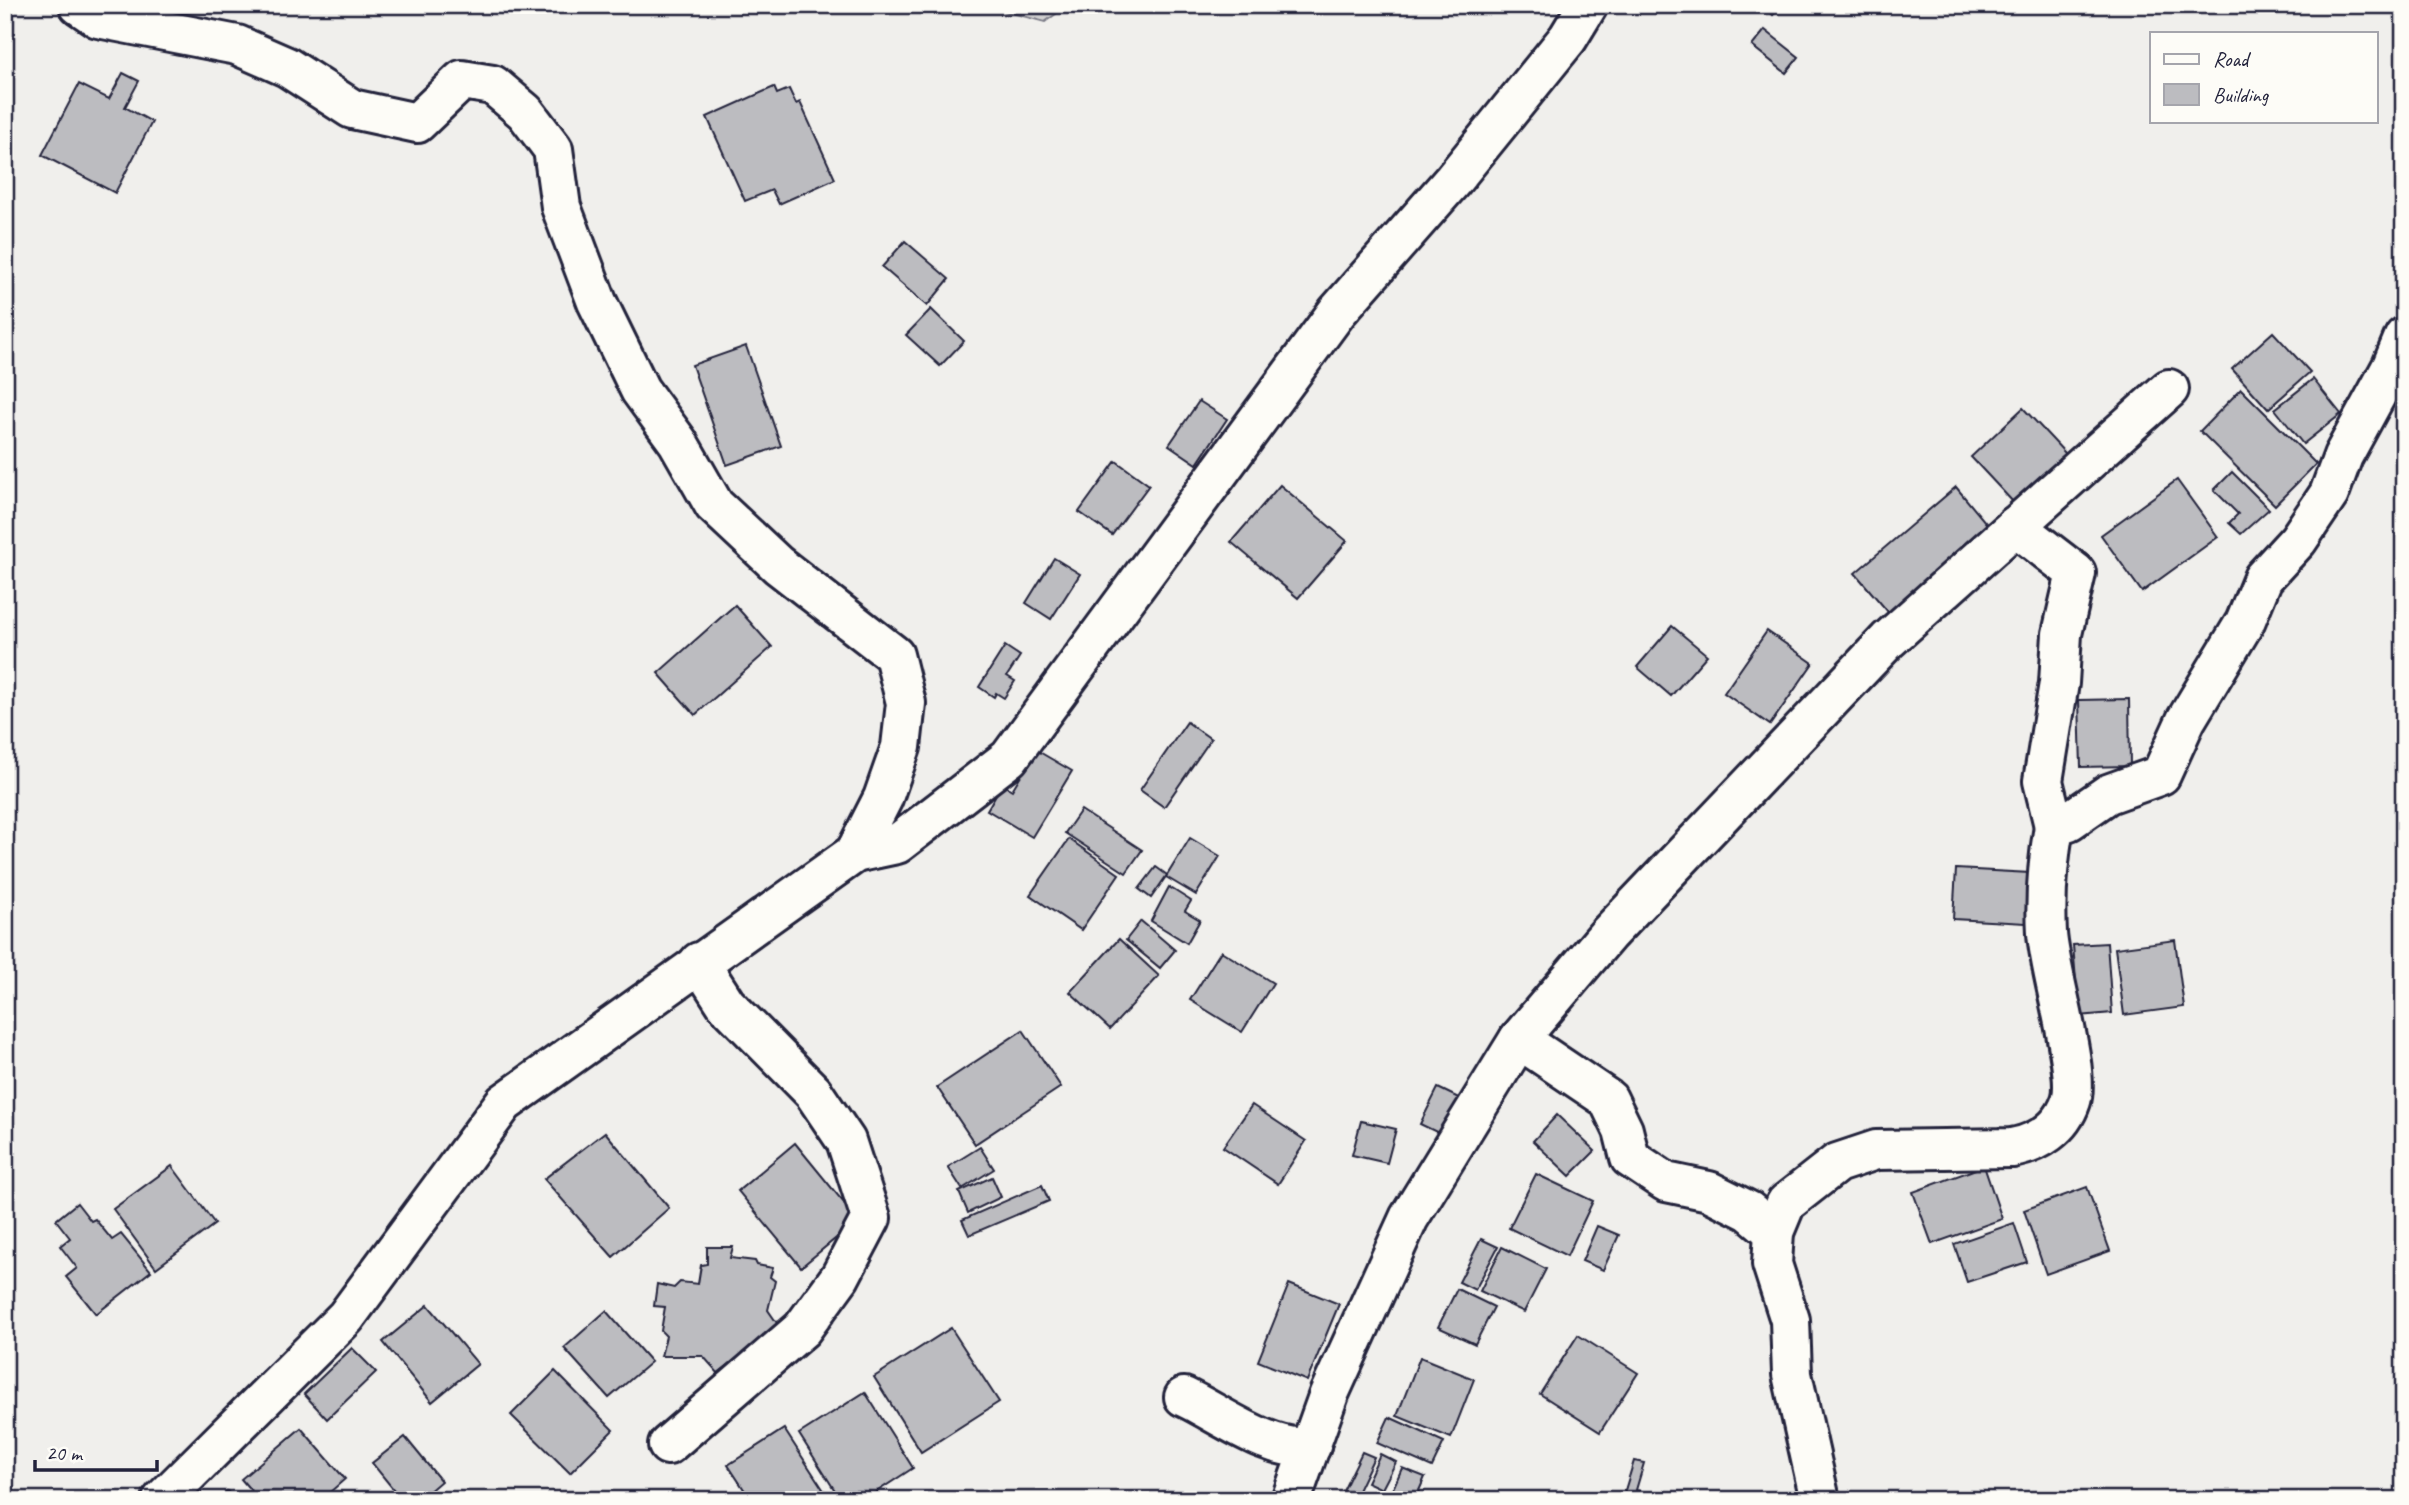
<svg xmlns="http://www.w3.org/2000/svg" width="2409" height="1505" viewBox="0 0 2409 1505" font-family="Caveat,sans-serif">
	<style>
		.green { fill: #d2d1d1; stroke: #7a7a86; stroke-width: 2 }
		.building { fill: #bcbcc0; stroke: #22223b; stroke-width: 2 }
		.lines { fill: none; stroke-linecap: round; stroke-linejoin: round }
		.street-casing { stroke: #22223b; stroke-width: 44 }
		.street { stroke: #fdfcf7; stroke-width: 38 }
	</style>
	<rect width="100%" height="100%" fill="#f0efec"/>
	<filter id="ink" filterUnits="userSpaceOnUse"><feTurbulence type="fractalNoise" baseFrequency=".0143" numOctaves="2"/><feDisplacementMap in="SourceGraphic" scale="14" xChannelSelector="R" yChannelSelector="G"/><feConvolveMatrix kernelMatrix="1 2 1 2 8 2 1 2 1" color-interpolation-filters="sRGB"/></filter>
	<g filter="url(#ink)">
		<!-- green -->
		<polygon class="green" points="982,5 1068,5 1045,22"/>
		<!-- building -->
		<g class="building">
			<polygon points="1763,5 1783,5 1773,15"/>
			<polygon points="1765,30 1799,57 1786,73 1752,46"/>
			<polygon points="123,73 139,81 125,107 152,122 115,193 42,155 79,84 109,99"/>
			<polygon points="774,87 777,94 789,89 796,104 800,102 835,179 779,204 772,190 745,201 707,117"/>
			<polygon points="905,241 949,279 927,306 882,267"/>
			<polygon points="931,309 964,341 940,366 906,335"/>
			<polygon points="2273,332 2310,372 2268,409 2232,369"/>
			<polygon points="746,346 781,446 727,465 692,365"/>
			<polygon points="2313,379 2341,414 2303,444 2275,409"/>
			<polygon points="2241,389 2316,464 2275,505 2200,431"/>
			<polygon points="1199,401 1227,419 1197,464 1169,445"/>
			<polygon points="2023,408 2066,454 2014,503 1971,457"/>
			<polygon points="1116,461 1149,485 1112,535 1079,512"/>
			<polygon points="2232,472 2269,509 2241,534 2229,523 2238,514 2214,490"/>
			<polygon points="2177,480 2218,537 2142,592 2101,535"/>
			<polygon points="1280,485 1347,541 1298,598 1231,542"/>
			<polygon points="1956,487 2000,540 1900,626 1855,573"/>
			<polygon points="1054,558 1080,574 1051,619 1026,603"/>
			<polygon points="735,605 772,647 695,715 658,673"/>
			<polygon points="1672,626 1707,655 1671,696 1637,667"/>
			<polygon points="1767,631 1813,663 1770,725 1724,693"/>
			<polygon points="1005,646 1020,656 1007,676 1015,681 1004,698 996,693 994,697 979,687"/>
			<polygon points="2129,699 2130,766 2081,767 2079,700"/>
			<polygon points="1187,722 1211,739 1164,807 1140,790"/>
			<polygon points="1036,750 1072,771 1032,837 987,810 1002,784 1012,790"/>
			<polygon points="1081,810 1142,850 1126,873 1065,833"/>
			<polygon points="1190,838 1220,856 1196,895 1166,877"/>
			<polygon points="1069,839 1119,874 1081,930 1030,895"/>
			<polygon points="1156,867 1167,875 1151,898 1139,889"/>
			<polygon points="1956,869 2030,873 2026,923 1953,919"/>
			<polygon points="1169,887 1191,901 1185,911 1200,920 1187,943 1151,921"/>
			<polygon points="1141,921 1175,950 1160,968 1126,940"/>
			<polygon points="1119,939 1159,976 1110,1029 1070,992"/>
			<polygon points="2175,940 2184,1007 2124,1015 2115,948"/>
			<polygon points="2107,943 2112,1013 2079,1016 2073,945"/>
			<polygon points="1221,951 1273,983 1242,1032 1190,1000"/>
			<polygon points="1023,1030 1061,1087 975,1144 937,1087"/>
			<polygon points="1438,1088 1471,1104 1453,1140 1420,1124"/>
			<polygon points="1252,1105 1306,1141 1278,1184 1223,1147"/>
			<polygon points="1557,1115 1595,1151 1570,1176 1533,1141"/>
			<polygon points="1361,1121 1396,1129 1387,1163 1352,1155"/>
			<polygon points="605,1132 669,1208 613,1257 544,1179"/>
			<polygon points="795,1143 858,1220 801,1267 738,1191"/>
			<polygon points="980,1147 994,1169 962,1189 948,1167"/>
			<polygon points="172,1166 215,1224 156,1268 113,1209"/>
			<polygon points="1984,1166 2002,1219 1932,1244 1913,1192"/>
			<polygon points="1536,1174 1593,1201 1567,1256 1509,1228"/>
			<polygon points="992,1177 1001,1197 968,1213 959,1192"/>
			<polygon points="1042,1185 1049,1201 969,1235 962,1220"/>
			<polygon points="2087,1187 2110,1251 2046,1274 2024,1210"/>
			<polygon points="77,1203 91,1221 95,1219 112,1240 121,1234 151,1271 96,1314 66,1277 77,1268 60,1246 70,1238 56,1220"/>
			<polygon points="2014,1223 2027,1262 1967,1282 1954,1244"/>
			<polygon points="1597,1226 1619,1235 1603,1270 1582,1261"/>
			<polygon points="1481,1239 1498,1247 1475,1290 1459,1282"/>
			<polygon points="707,1247 733,1247 730,1258 755,1261 757,1265 773,1268 770,1277 775,1281 768,1310 779,1326 718,1373 703,1356 661,1356 666,1336 661,1331 665,1307 654,1306 657,1284 674,1288 680,1282 698,1284 701,1265 707,1264"/>
			<polygon points="1502,1247 1546,1269 1524,1312 1480,1291"/>
			<polygon points="1289,1284 1339,1304 1307,1381 1258,1361"/>
			<polygon points="1457,1289 1494,1307 1475,1344 1438,1327"/>
			<polygon points="428,1305 478,1364 432,1402 383,1342"/>
			<polygon points="606,1311 651,1362 609,1398 564,1348"/>
			<polygon points="951,1328 999,1402 921,1452 874,1377"/>
			<polygon points="1578,1335 1638,1373 1600,1432 1540,1394"/>
			<polygon points="352,1348 376,1372 327,1419 304,1394"/>
			<polygon points="1420,1357 1474,1379 1451,1438 1397,1416"/>
			<polygon points="555,1371 613,1430 570,1473 511,1415"/>
			<polygon points="865,1392 913,1468 864,1500 841,1500 799,1434"/>
			<polygon points="1389,1417 1444,1442 1432,1467 1377,1443"/>
			<polygon points="301,1428 345,1479 321,1500 259,1500 241,1479"/>
			<polygon points="784,1429 830,1500 751,1500 728,1465"/>
			<polygon points="405,1437 441,1481 419,1500 402,1500 372,1463"/>
			<polygon points="1362,1452 1374,1457 1355,1497 1343,1491"/>
			<polygon points="1380,1454 1396,1462 1382,1489 1367,1482"/>
			<polygon points="1634,1461 1644,1463 1636,1490 1673,1500 1622,1500"/>
			<polygon points="1402,1468 1425,1477 1415,1500 1388,1500"/>
			<polygon points="227,1491 237,1500 219,1500"/>
		</g>
		<g class="lines">
			<defs>
				<g id="street">
					<polyline points="79,5 98,18 237,45 287,67 352,109 417,123 462,80 493,85 525,112 553,149 561,207 597,302 640,390 678,442 714,505 778,565 894,655 906,703 901,747 883,798 855,853"/>
					<polyline points="2015,526 2076,573 2062,634 2059,683 2043,781 2054,826"/>
					<polyline points="1519,1039 1608,1099 1623,1130 1630,1158 1666,1182 1709,1191 1749,1211 1774,1232"/>
					<path d="M1184,1397C1217,1412 1274,1455 1311,1446"/>
					<polyline points="668,1445 802,1329 840,1277 871,1218 846,1141 813,1092 726,1004 699,962"/>
					<polyline points="162,1500 346,1317 504,1103 855,853 897,844 1009,758 1337,312 1453,180 1568,38 1588,5"/>
					<polyline points="1291,1500 1329,1394 1409,1218 1519,1039 1608,934 1888,640 2169,389"/>
					<path d="M1820,1500L1792,1374L1790,1320L1772,1264L1774,1232L1786,1203L1837,1163L1876,1150L2012,1148C2039,1143 2062,1128 2071,1101C2081,1072 2049,970 2047,933C2045,898 2048,861 2054,826L2069,821L2108,794L2161,775L2186,720L2245,622L2263,578L2298,540L2329,494L2343,456L2392,366L2404,337"/>
				</g>
			</defs>
			<!-- street casing -->
			<use href="#street" class="street-casing"/>
			<!-- street -->
			<use href="#street" class="street"/>
		</g>
	</g>
	<!-- margin -->
	<rect width="2409" height="1505" fill="none" stroke="#fdfcf7" stroke-width="28"/>
	<rect x="14" y="14" width="2381" height="1477" fill="none" stroke="#22223b" stroke-width="2.5" filter="url(#ink)"/>
	<!-- legend -->
	<rect x="2150" y="32" width="228" height="91" fill="#fdfcf7" stroke="#a5a5ac" stroke-width="2"/>
	<rect x="2164" y="54" width="35" height="10" fill="#fdfcf7" stroke="#a5a5ac" stroke-width="2"/>
	<text x="2213" y="66" font-size="21" fill="#22223b">Road</text>
	<rect x="2164" y="84" width="35" height="21" fill="#bcbcc0" stroke="#a5a5ac" stroke-width="2"/>
	<text x="2213" y="102" font-size="21" fill="#22223b">Building</text>
	<!-- scale -->
	<path d="M35 1460v10h122v-10" fill="none" stroke="#22223b" stroke-width="3.5"/>
	<text x="46" y="1460" font-size="21" fill="#22223b" stroke="#fdfcf7" stroke-width="5" paint-order="stroke">20 m</text>
</svg>
